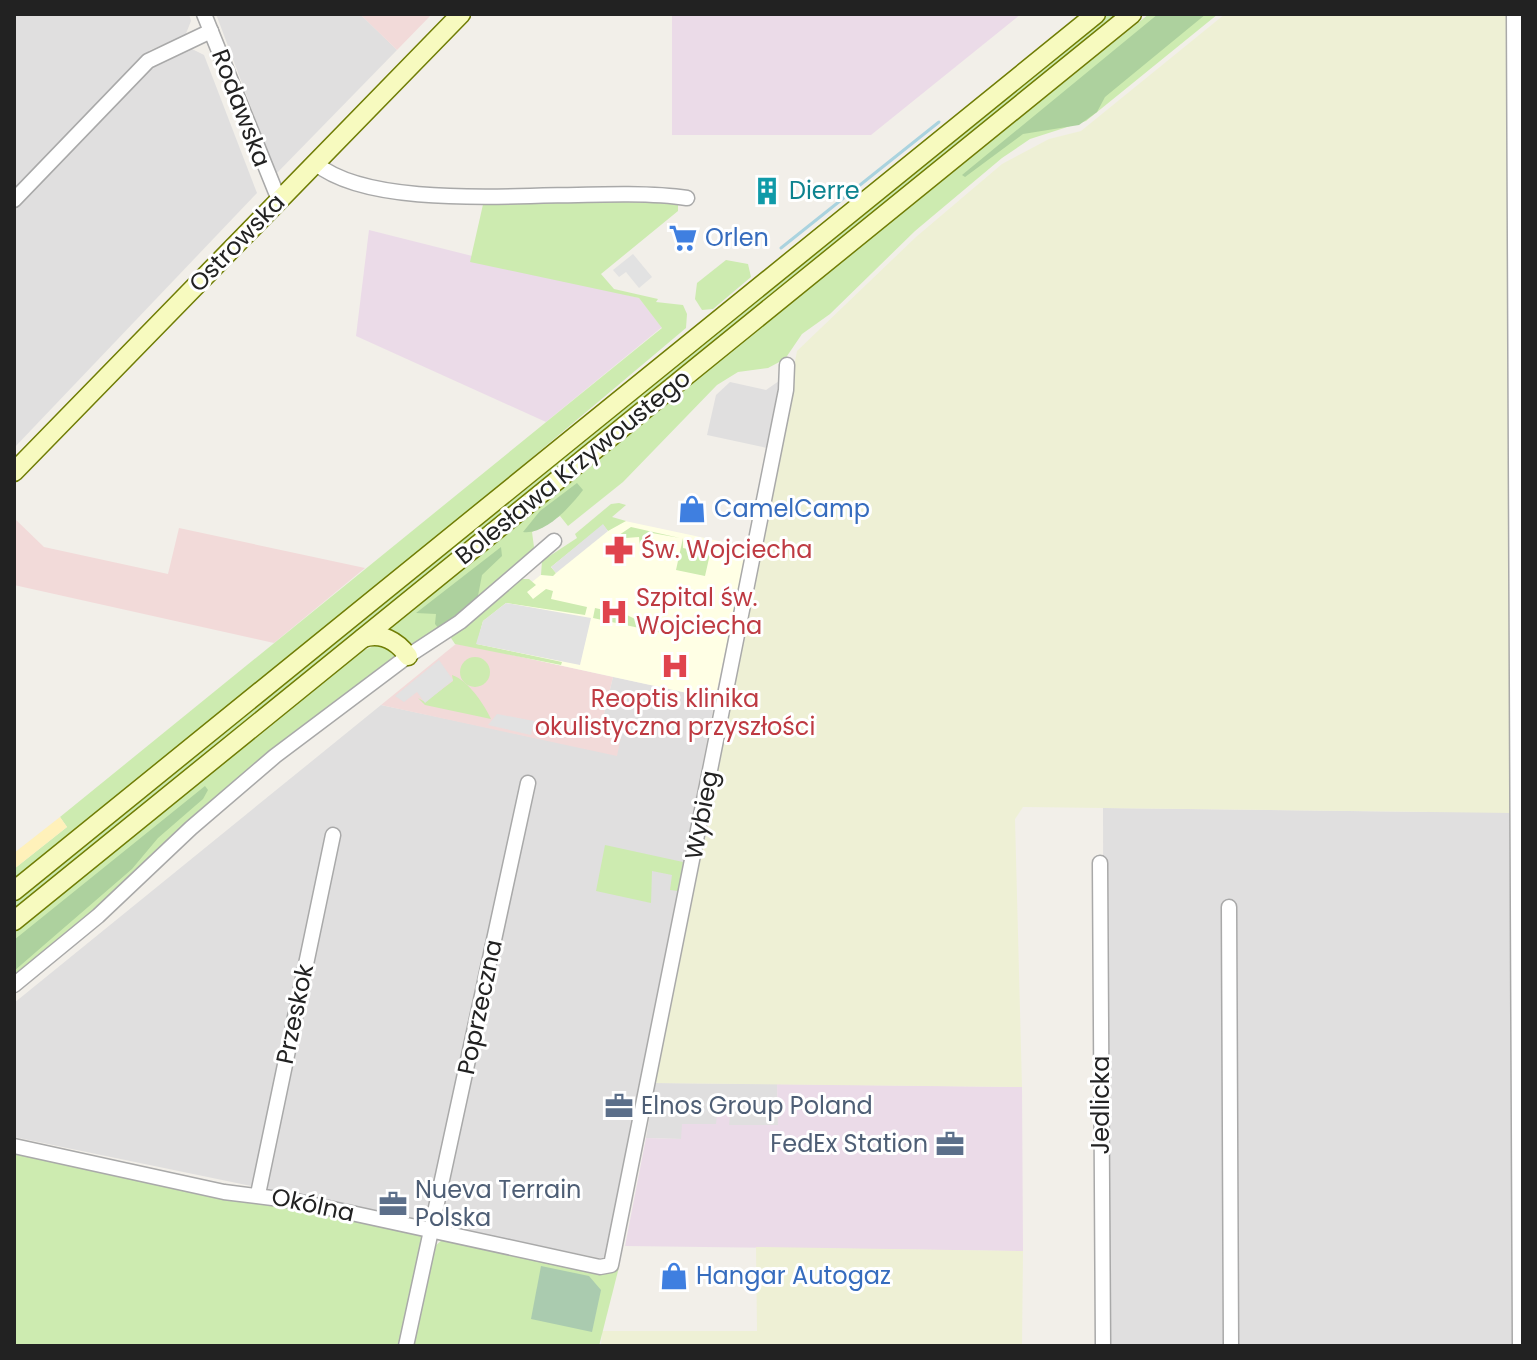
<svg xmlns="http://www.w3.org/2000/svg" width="1537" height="1360" viewBox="0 0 1537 1360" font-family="Poppins,sans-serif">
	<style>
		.residential { fill: #e0dfdf }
		.commercial { fill: #f2dad9 }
		.industrial { fill: #ebdbe8 }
		.education { fill: #ffffe5 }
		.farmland { fill: #eef0d5 }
		.grass { fill: #cdebb0 }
		.forest { fill: #add19e }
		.sand { fill: #fff1ba }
		.cemetery { fill: #aacbaf }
		.parking { fill: #e2e2e2 }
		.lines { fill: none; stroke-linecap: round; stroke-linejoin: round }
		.stream { stroke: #aad3df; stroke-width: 3 }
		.street-casing { stroke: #a9a9a9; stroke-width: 17 }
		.secondary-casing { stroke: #707d05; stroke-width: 21 }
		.street { stroke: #fff; stroke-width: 14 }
		.secondary { stroke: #f7fabf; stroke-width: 18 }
		.labels { text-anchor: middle; stroke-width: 6; stroke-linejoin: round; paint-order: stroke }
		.street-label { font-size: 24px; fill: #222; stroke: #fff }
		.culture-label { font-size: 24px; fill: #0d838f; stroke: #fff; text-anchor: start }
		.shop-label { font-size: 24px; fill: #366cbe; stroke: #fff; text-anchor: start }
		.health-label { font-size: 24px; fill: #be3a42; stroke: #fff; text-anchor: start }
		.service-label { font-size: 24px; fill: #4e5e75; stroke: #fff; text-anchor: start }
	</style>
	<rect width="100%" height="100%" fill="#f2efe9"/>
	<!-- residential -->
	<g class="residential">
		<polygon points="14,14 189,14 191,21 185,36 150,50 14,190"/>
		<polygon points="216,14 360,14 397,50 276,174"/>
		<polygon points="190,48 204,55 257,193 14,448 14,209 158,61"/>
		<polygon points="1510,301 1523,301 1523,1346 1104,1346 1103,808 1427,812"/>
		<polygon points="779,381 767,448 707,435 716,395 730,382 766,390"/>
		<polygon points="613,677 715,699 608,1253 604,1259 14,1137 14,1003 381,705 617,755 602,722"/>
		<polygon points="655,1083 777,1084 778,1125 729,1125 717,1114 717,1124 681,1139 646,1138"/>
	</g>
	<!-- commercial -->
	<g class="commercial">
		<polygon points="360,14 432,14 397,50"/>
		<polygon points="14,518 44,547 168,574 179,528 365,568 274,643 14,585"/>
		<polygon points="457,643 613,677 602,722 623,727 617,756 381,705"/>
	</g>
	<!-- industrial -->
	<g class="industrial">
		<polygon points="672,14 1021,14 871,135 672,135"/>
		<polygon points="369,230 639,298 662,327 546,422 356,336"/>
		<polygon points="777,1084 1022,1087 1023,1251 625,1246 646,1138 681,1139 682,1124 716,1124 717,1114 730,1114 729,1125 778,1125"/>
	</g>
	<!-- education -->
	<polygon class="education" points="611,518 747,547 715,699 457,643"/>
	<!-- farmland -->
	<g class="farmland">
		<polygon points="1225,14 1507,14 1513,813 1023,807 1015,819 1022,1087 655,1083 797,351 916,237 1002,164 1049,139 1081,131"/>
		<polygon points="756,1247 1023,1251 1022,1346 601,1346 602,1331 757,1331"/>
	</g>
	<!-- grass -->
	<g class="grass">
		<polygon points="1105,14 1122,14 14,913 14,899"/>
		<polygon points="1149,14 1218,14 1086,121 1030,139 1002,158 915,231 830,314 802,334 785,359 768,368 738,372 717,385 623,482 568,526 560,516 532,532 534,547 531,556 417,645 382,633"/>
		<polygon points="484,200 678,203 678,211 601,274 614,289 658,299 656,302 683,305 687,314 686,328 446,530 14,878 14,869 67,827 60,817 662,328 639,298 470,262"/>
		<polygon points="726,260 748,264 751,277 713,309 702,310 695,299 697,283"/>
		<polygon points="619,503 626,505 612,517 626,521 608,531 603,525 551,567 556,573 553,576 541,575 542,561 577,538 575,534 611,504"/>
		<polygon points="631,527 680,538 652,533 648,548 640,548 639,537 613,539"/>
		<polygon points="683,538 683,548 710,554 705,576 676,570"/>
		<polygon points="521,579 529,579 536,585 527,592 533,599 546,589 553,591 551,599 587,607 585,615 506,603 483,621 477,644 562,662 561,665 455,644 451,638 453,632"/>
		<polygon points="605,602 610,603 606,611 621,618 624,610 625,614 643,623 645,619 667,634 593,618 595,608 604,610"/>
		<polygon points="379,644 394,651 395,658 14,978 14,933 364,650"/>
		<circle cx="475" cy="672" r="15"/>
		<path d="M452,675C468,680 484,704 491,719L425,705L418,698L425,702L453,681Z"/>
		<polygon points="605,845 683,862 678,891 670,890 672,875 652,871 651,903 596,891"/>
		<polygon points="14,1150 415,1229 423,1237 402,1346 14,1346"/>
		<polygon points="442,1240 619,1267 599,1346 410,1346 434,1247"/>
	</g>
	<!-- forest -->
	<g class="forest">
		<polygon points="1158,14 1206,14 1105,97 1097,112 1079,125 1023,134 965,177 962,175"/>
		<path d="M577,483L583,490C570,507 545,535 523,532L540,511Z"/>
		<polygon points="501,547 502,556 482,575 477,601 440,630 435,624 436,614 416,613"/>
		<polygon points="205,786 208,790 203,799 158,838 132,869 14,971 14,940"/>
	</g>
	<!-- sand -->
	<polygon class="sand" points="60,817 67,827 14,869 14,853"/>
	<!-- cemetery -->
	<polygon class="cemetery" points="541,1266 589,1276 601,1290 592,1332 531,1319"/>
	<!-- parking -->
	<g class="parking">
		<polygon points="633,254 652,277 639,288 626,272 619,277 613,270"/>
		<polygon points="603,524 608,531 556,573 551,567"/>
		<polygon points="506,603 591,618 580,665 476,644 483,621"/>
		<polygon points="439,660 453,680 425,703 417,692 404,702 395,696"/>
		<polygon points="497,714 534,721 531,735 488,725"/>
	</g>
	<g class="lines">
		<!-- stream -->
		<polyline class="stream" points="781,248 939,122"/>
		<defs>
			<g id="street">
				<polyline points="204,14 279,200"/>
				<polyline points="1514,14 1520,1346"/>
				<path d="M315,163C385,221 594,183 687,198"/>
				<polyline points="14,200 148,61 211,31"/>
				<polyline points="1100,863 1103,1346"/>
				<polyline points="1229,907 1231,1346"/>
				<polyline points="14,985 98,916 191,828 275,756 408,656 460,622 554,541"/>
				<polyline points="14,1146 224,1192 296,1201 600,1267 611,1265 786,390 787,365"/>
				<polyline points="258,1194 333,835"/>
				<polyline points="406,1346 528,783"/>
			</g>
			<g id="secondary">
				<polyline points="14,472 461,14"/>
				<path d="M363,638C381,632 397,641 408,656"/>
				<polyline points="14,891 1096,14"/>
				<polyline points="14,921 1132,14"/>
			</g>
		</defs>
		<!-- street casing -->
		<use href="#street" class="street-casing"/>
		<!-- secondary casing -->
		<use href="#secondary" class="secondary-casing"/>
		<!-- street -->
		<use href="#street" class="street"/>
		<!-- secondary -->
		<use href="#secondary" class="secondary"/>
	</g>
	<!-- icons -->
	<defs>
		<symbol id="building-bare" viewBox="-9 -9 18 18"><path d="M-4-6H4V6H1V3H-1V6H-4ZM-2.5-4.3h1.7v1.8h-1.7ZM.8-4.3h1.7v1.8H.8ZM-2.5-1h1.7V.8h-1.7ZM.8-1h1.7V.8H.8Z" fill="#0f9aa8" stroke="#fff" stroke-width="2.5" paint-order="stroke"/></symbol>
		<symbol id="supermarket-bare" viewBox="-9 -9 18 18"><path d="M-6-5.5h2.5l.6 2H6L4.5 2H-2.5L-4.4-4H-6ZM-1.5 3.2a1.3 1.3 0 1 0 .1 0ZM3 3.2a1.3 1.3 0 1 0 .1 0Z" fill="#3f7fe0" stroke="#fff" stroke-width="2.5" paint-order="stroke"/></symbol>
		<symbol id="shop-bare" viewBox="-9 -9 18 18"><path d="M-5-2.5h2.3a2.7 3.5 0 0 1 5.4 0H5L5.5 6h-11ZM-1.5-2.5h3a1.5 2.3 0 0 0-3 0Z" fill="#3f7fe0" stroke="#fff" stroke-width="2.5" paint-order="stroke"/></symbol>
		<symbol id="pharmacy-bare" viewBox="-9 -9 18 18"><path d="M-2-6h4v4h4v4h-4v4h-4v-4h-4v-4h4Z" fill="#e0444e" stroke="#fff" stroke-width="2.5" paint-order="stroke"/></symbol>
		<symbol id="hospital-bare" viewBox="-9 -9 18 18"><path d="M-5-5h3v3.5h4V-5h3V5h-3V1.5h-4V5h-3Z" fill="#e0444e" stroke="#fff" stroke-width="2.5" paint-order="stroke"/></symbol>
		<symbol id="office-bare" viewBox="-9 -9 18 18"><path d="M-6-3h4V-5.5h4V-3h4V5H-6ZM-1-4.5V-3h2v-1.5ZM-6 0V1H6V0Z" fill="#5c6f8a" stroke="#fff" stroke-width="2.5" paint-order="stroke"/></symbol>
	</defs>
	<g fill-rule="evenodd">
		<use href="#building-bare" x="747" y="171" width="40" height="40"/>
		<use href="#supermarket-bare" x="663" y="218" width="40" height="40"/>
		<use href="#shop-bare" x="672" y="489" width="40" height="40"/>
		<use href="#pharmacy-bare" x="599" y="530" width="40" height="40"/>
		<use href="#hospital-bare" x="594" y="592" width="40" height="40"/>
		<use href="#hospital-bare" x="655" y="646" width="40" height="40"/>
		<use href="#office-bare" x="599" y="1086" width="40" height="40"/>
		<use href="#office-bare" x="930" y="1124" width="40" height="40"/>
		<use href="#office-bare" x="373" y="1184" width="40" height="40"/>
		<use href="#shop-bare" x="654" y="1256" width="40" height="40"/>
	</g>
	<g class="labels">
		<!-- street labels -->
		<g class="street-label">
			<text transform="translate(241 108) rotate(69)" y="8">Rodawska</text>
			<text transform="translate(237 243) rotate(-46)" y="8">Ostrowska</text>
			<text transform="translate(573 467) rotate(-39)" y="8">Bolesława Krzywoustego</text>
			<text transform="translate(702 815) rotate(-79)" y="8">Wybieg</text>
			<text transform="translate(480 1007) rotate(-78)" y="8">Poprzeczna</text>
			<text transform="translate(295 1014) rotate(-78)" y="8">Przeskok</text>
			<text transform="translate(1101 1105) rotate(-90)" y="8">Jedlicka</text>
			<text transform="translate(313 1205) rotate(12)" y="8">Okólna</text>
		</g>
		<!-- culture labels -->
		<g class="culture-label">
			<text x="789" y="199">Dierre</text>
		</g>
		<!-- shop labels -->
		<g class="shop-label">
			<text x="705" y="246">Orlen</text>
			<text x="714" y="517">CamelCamp</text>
			<text x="696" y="1284">Hangar Autogaz</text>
		</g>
		<!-- health labels -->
		<g class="health-label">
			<text x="641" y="558">Św. Wojciecha</text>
			<text x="636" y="606">Szpital św.<tspan x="636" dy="28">Wojciecha</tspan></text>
			<text x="675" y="707" text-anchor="middle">Reoptis klinika<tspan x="675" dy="28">okulistyczna przyszłości</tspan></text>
		</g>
		<!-- service labels -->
		<g class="service-label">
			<text x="641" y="1114">Elnos Group Poland</text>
			<text x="928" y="1152" text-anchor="end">FedEx Station</text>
			<text x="415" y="1198">Nueva Terrain<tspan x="415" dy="28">Polska</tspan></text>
		</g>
	</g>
	<!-- border -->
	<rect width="1537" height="1360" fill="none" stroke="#222222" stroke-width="32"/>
</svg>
